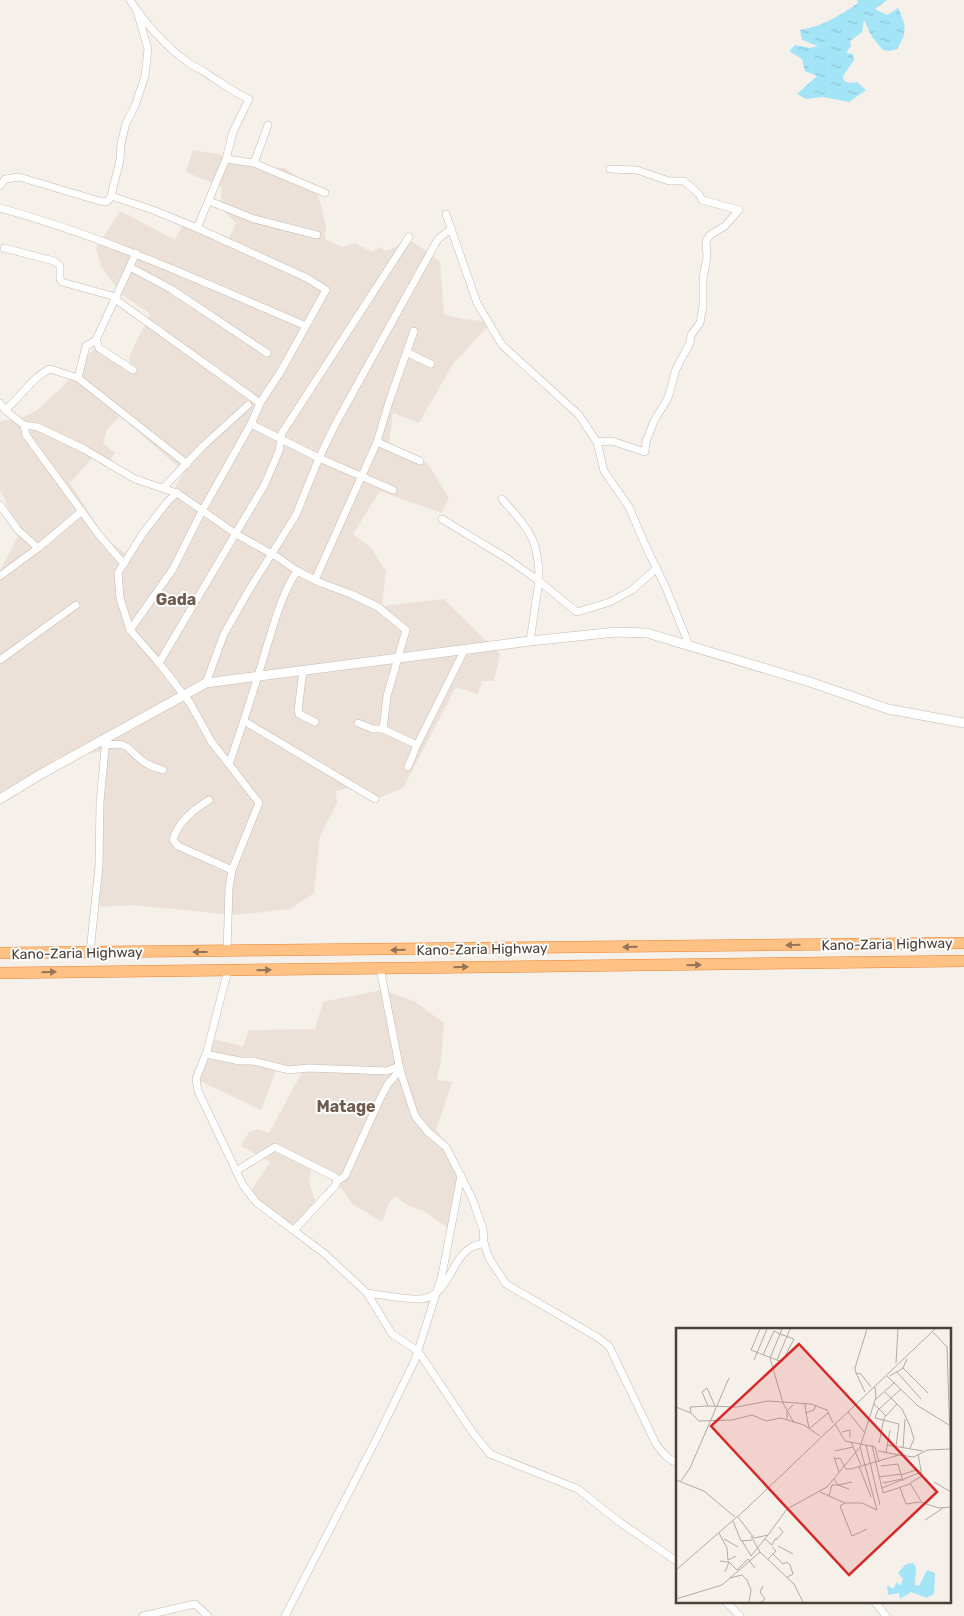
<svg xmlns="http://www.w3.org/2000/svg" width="964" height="1616" viewBox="0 0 964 1616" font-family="Rubik,sans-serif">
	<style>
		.residential { fill: #ebe1d8; fill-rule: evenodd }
		.water { fill: url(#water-ripples) }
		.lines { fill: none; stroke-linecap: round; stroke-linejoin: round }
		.minor-casing { stroke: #c6b9af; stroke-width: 8 }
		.tertiary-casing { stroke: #c6b9af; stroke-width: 10 }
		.trunk-casing { stroke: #eb8330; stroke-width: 12 }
		.minor { stroke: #fff; stroke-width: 7 }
		.tertiary { stroke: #fff; stroke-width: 9 }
		.trunk { stroke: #ffc184; stroke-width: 11 }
		.oneway { fill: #937456 }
		.labels { text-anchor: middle; stroke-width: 4; stroke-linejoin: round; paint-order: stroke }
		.street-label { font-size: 14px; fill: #4b4037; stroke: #fff }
		.quarter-label { font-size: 16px; font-weight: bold; fill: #6f5b4d; stroke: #fff }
		.inset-road { fill: none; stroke: #b2aaa2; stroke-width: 1 }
		.view { fill: #d62828; fill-opacity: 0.15; stroke: #d62828; stroke-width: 2.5 }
		.inset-edge { fill: none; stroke: #4b4037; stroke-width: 2.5 }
	</style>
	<defs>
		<pattern id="water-ripples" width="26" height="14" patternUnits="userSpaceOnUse" patternTransform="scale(1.25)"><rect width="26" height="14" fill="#a3e4f7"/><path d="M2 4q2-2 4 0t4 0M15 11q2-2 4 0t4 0" fill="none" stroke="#8ec5d4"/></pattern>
	</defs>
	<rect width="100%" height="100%" fill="#f6f0ea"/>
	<!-- residential -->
	<g class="residential">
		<path d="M193,150L218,154L252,167L285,168L310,186L319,197L326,226L325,239L342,247L355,243L372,252L379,247L386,251L410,240L440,261L444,315L463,319L492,322L453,364L419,423L393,413L389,444L428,464L449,498L441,513L380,491L353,534L371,548L386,571L382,606L444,599L500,654L494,681H482L478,694L456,687L403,788L376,799L349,788L336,791L337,803L320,836L314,893L290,909L236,915L130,905L101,907L93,884L106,751L56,758L31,784L0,804V570L18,537L4,497L0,490V421L18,419L36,411L63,386L97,345L131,367L129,357L150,314L122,295L101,267L96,248L120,211L175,240L183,225L228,240L236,223L220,207L222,187L186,172ZM120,416L184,472L172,493L125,553L106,539L70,483L92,458L105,467L115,453L103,443L107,430Z"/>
		<polygon points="382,990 414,1001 444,1023 441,1060 437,1080 452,1082 436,1130 446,1142 459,1177 448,1228 422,1210 409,1206 395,1196 389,1203 382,1222 352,1204 340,1186 312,1167 309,1182 315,1200 308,1210 294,1225 275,1213 250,1192 270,1162 241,1146 249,1132 257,1129 269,1133 302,1072 277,1068 261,1110 198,1080 212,1039 243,1046 249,1030 315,1029 323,1002"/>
	</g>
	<!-- water -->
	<path class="water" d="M857,0H887L875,9L887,15L898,8C906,25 908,32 897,49L890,51L883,50L872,37L864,20L862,32L850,41L851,46L846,53L853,54L854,60L843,76L844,81L850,83L857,82L866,90L849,102L823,97L806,99L797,94L817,76L805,71L802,59L789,51L795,45L810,48L818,46L802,40L800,30C823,26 839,16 858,3Z"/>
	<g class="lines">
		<defs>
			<g id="minor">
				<path d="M130,0C144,22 167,48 189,63C195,67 202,70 209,75C222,83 234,93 249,99L233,132L226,159L197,228"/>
				<polyline points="226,159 254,163 325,193"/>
				<polyline points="254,163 268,125"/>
				<polyline points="0,186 5,179 19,177 103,202 108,201 111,196 120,160 121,144 126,123 135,106 145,76 148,49 137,11"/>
				<polyline points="111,196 153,210 197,228 307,278 326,290 281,371 260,403 251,424 202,511 173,569 130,630"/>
				<polyline points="209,201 254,219 317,235"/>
				<path d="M0,208C106,237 205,283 306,326"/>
				<polyline points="446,214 477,303 502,345 579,415 597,442 604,471 629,507 647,549 666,588 689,645"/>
				<polyline points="4,248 54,261 60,266 60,279 62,282 116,297"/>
				<polyline points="136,253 96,340 86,346 78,378 187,464"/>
				<polyline points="130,267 171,289 267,353"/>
				<polyline points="115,299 260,403"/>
				<polyline points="96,340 99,348 133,370"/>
				<polyline points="408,353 431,364"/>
				<polyline points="0,403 5,410 24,425 38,427 84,449 135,479 177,493 236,534 279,558 297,571 321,583 351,594 378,607 406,630 387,696 383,729 417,745"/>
				<path d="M5,410C21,397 32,377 50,369L78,378"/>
				<polyline points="251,424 319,458 393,490"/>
				<polyline points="24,425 26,435 99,535 124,564"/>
				<polyline points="377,442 420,461"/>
				<polyline points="597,442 612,441 645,452 646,442 654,421 668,398 676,369 690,343 691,335 700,323 703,306 703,278 707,257 706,241 710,235 725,226 739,210 702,200 699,194 684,181 669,181 637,170 610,169"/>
				<polyline points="163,488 203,446 248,405"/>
				<polyline points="177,493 168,501 143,533 118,573 120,598 130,630 159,663 190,703 211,741 259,803 232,870 229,888 227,952"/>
				<polyline points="0,505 18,530 38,548"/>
				<path d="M442,519L508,559L539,581C539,538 529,530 502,499"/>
				<polyline points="0,576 38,548 82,511"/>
				<polyline points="315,580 377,442 389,402 414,331"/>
				<polyline points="530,641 539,581 577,612 610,602 632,590 657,568"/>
				<polyline points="0,660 76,605"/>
				<polyline points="159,663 265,484 279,451 282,433 409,237"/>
				<polyline points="303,670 298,711 299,714 315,722"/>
				<polyline points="206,683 224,634 249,590 296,515 319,458 336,423 438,239 451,229"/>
				<polyline points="244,721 375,799"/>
				<polyline points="358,723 373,729 383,729"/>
				<path d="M105,745C133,742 125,749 144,762C149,766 157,768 163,770"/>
				<path d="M229,764C243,725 255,686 267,646C275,621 282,593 297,571"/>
				<polyline points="408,767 417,745 465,649"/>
				<path d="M209,800C193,810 178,822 173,840L178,846L232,870"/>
				<polyline points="90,952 99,866 100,802 106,738"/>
				<path d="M380,968L400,1070L415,1116L428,1132L446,1147L472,1198L483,1229L484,1243L489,1258L506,1284L597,1337L609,1346L656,1444C662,1452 668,1460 678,1463"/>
				<polyline points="228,970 207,1051 196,1079 198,1091 243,1185 256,1202 325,1254 367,1293 392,1334 418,1351 473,1433 490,1454 578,1489 618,1521 678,1562"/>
				<polyline points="206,1054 240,1061 253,1061 289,1070 309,1068 387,1071 399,1066"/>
				<polyline points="236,1171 275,1147 335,1177 337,1181 336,1185 294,1230"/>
				<polyline points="337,1181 345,1176 380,1099 388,1084 400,1070"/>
				<path d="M367,1293C381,1295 409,1300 422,1299C450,1295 450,1259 472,1247C476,1245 480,1244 484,1243"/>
				<polyline points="726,1602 740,1616"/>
				<polyline points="875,1602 886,1616"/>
				<polyline points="143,1616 195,1604 208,1616"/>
				<polyline points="285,1616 378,1436 415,1360 442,1275 461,1176"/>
			</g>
			<polyline id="tertiary" points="0,799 41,774 206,683 530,641 616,632 647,633 810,682 888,709 964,723"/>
			<g id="trunk">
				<polyline points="0,953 964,943"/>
				<polyline points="0,973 964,961"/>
			</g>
		</defs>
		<!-- minor casing -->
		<use href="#minor" class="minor-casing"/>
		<!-- tertiary casing -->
		<use href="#tertiary" class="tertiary-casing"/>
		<!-- trunk casing -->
		<use href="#trunk" class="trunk-casing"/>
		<!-- minor -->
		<use href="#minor" class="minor"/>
		<!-- tertiary -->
		<use href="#tertiary" class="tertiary"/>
		<!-- trunk -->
		<use href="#trunk" class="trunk"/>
	</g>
	<!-- one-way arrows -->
	<defs><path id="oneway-solid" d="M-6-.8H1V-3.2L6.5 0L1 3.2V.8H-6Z" transform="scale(1.25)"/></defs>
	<g class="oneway">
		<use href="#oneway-solid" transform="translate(793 945) rotate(179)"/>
		<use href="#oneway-solid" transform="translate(630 947) rotate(179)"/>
		<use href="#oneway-solid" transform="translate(398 950) rotate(179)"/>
		<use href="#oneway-solid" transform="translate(200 952) rotate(-180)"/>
		<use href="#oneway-solid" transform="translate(694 965) rotate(-1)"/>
		<use href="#oneway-solid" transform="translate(461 967) rotate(-1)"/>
		<use href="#oneway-solid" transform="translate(264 970) rotate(-1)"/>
		<use href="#oneway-solid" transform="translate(49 972) rotate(-1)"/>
	</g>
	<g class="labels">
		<!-- street labels -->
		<g class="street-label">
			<text transform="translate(887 944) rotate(-1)" y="5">Kano-Zaria Highway</text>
			<text transform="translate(482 949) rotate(-1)" y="5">Kano-Zaria Highway</text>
			<text transform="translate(77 953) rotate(-1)" y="5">Kano-Zaria Highway</text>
		</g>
		<!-- quarter labels -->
		<g class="quarter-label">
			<text x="176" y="605">Gada</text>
			<text x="346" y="1112">Matage</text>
		</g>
	</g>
	<!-- overview -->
	<g transform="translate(676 1328)">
		<rect width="275" height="275" fill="#f6f0ea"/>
		<path d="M237,235L240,239L239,257L243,258L251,242L259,245L258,266L251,270L235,264L224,271L223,265L212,267L211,257L217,261L221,254L224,258L227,251L222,245L230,236Z" fill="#a3e4f7"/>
		<path class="inset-road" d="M84,1L75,22L106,34L118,11L104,6L106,1M191,1L179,40L180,45L185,46L195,59M257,4L271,19L275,140M87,27L98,3L104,6L94,30L107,75L118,95M78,32L91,1M101,32L114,1M220,35L222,1M227,40L252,65M221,44L245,71M180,45L189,64M211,48L242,78L273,97M214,48L227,40L231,31M209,64L226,81L234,98L238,111L234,120M199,72L219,54M129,76L130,85L138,82L140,77M198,76L210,88M32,78L61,79L92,73L135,76L151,82L157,95M39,78L31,60L26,64L32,78L14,79L15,85L23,93L56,92L76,87L90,93L105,90L128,97L144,108M0,79L15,85M172,84L189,105M130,85L133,100M111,91V83L117,77M159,96L169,113L199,119L203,134M134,100L152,85M166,104L174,102V109M175,114L185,137M203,115L208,90L221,76M190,117L204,177M196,117L207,165L234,156M211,117L247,123M220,118L223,96L199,90L202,82L225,61M184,119L201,182M227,120L229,91M159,123L177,119M202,123L223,127M210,124L214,102M242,126L246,148L234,155L245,173M158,129L163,144M159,131L164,130L170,141H175L223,127L238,129L251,122L274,121M183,138L195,169M205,138L222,136L227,153M225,147L240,142M203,149L225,146M0,152L28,163L59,189M5,153L14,140L53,50M258,154L275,164M207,155L226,151M206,160L245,144M224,160L230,176L244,174L263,180L275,179M173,161L162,157L176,154M144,164L169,175H186L201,182M153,168L156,157H162L158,151M169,175L164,178L176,208L191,201M62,189L78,210L92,207L111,181L151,159L184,119L200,69L199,59M249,192L267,180M57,193L65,213L76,212M43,205L51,220L52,232L60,228M75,208L84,224L118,256L127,274M48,211L62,219M89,211L96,217L100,210M100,212L107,204L103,199M66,213L75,228L92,207M102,218L117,226M97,226L107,236L111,234L114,237L117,246L111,249M92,231L100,223L96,219M44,233L53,234L49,244M53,234L61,242L72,231L79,240M0,242L70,181L259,1M54,250L66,247L71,252L75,262L73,274M0,271L46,257L84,224M85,274L89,271L84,264L87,258"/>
		<path class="view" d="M123,16L261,164L173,247L35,98Z"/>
		<rect width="275" height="275" class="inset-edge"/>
	</g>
</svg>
